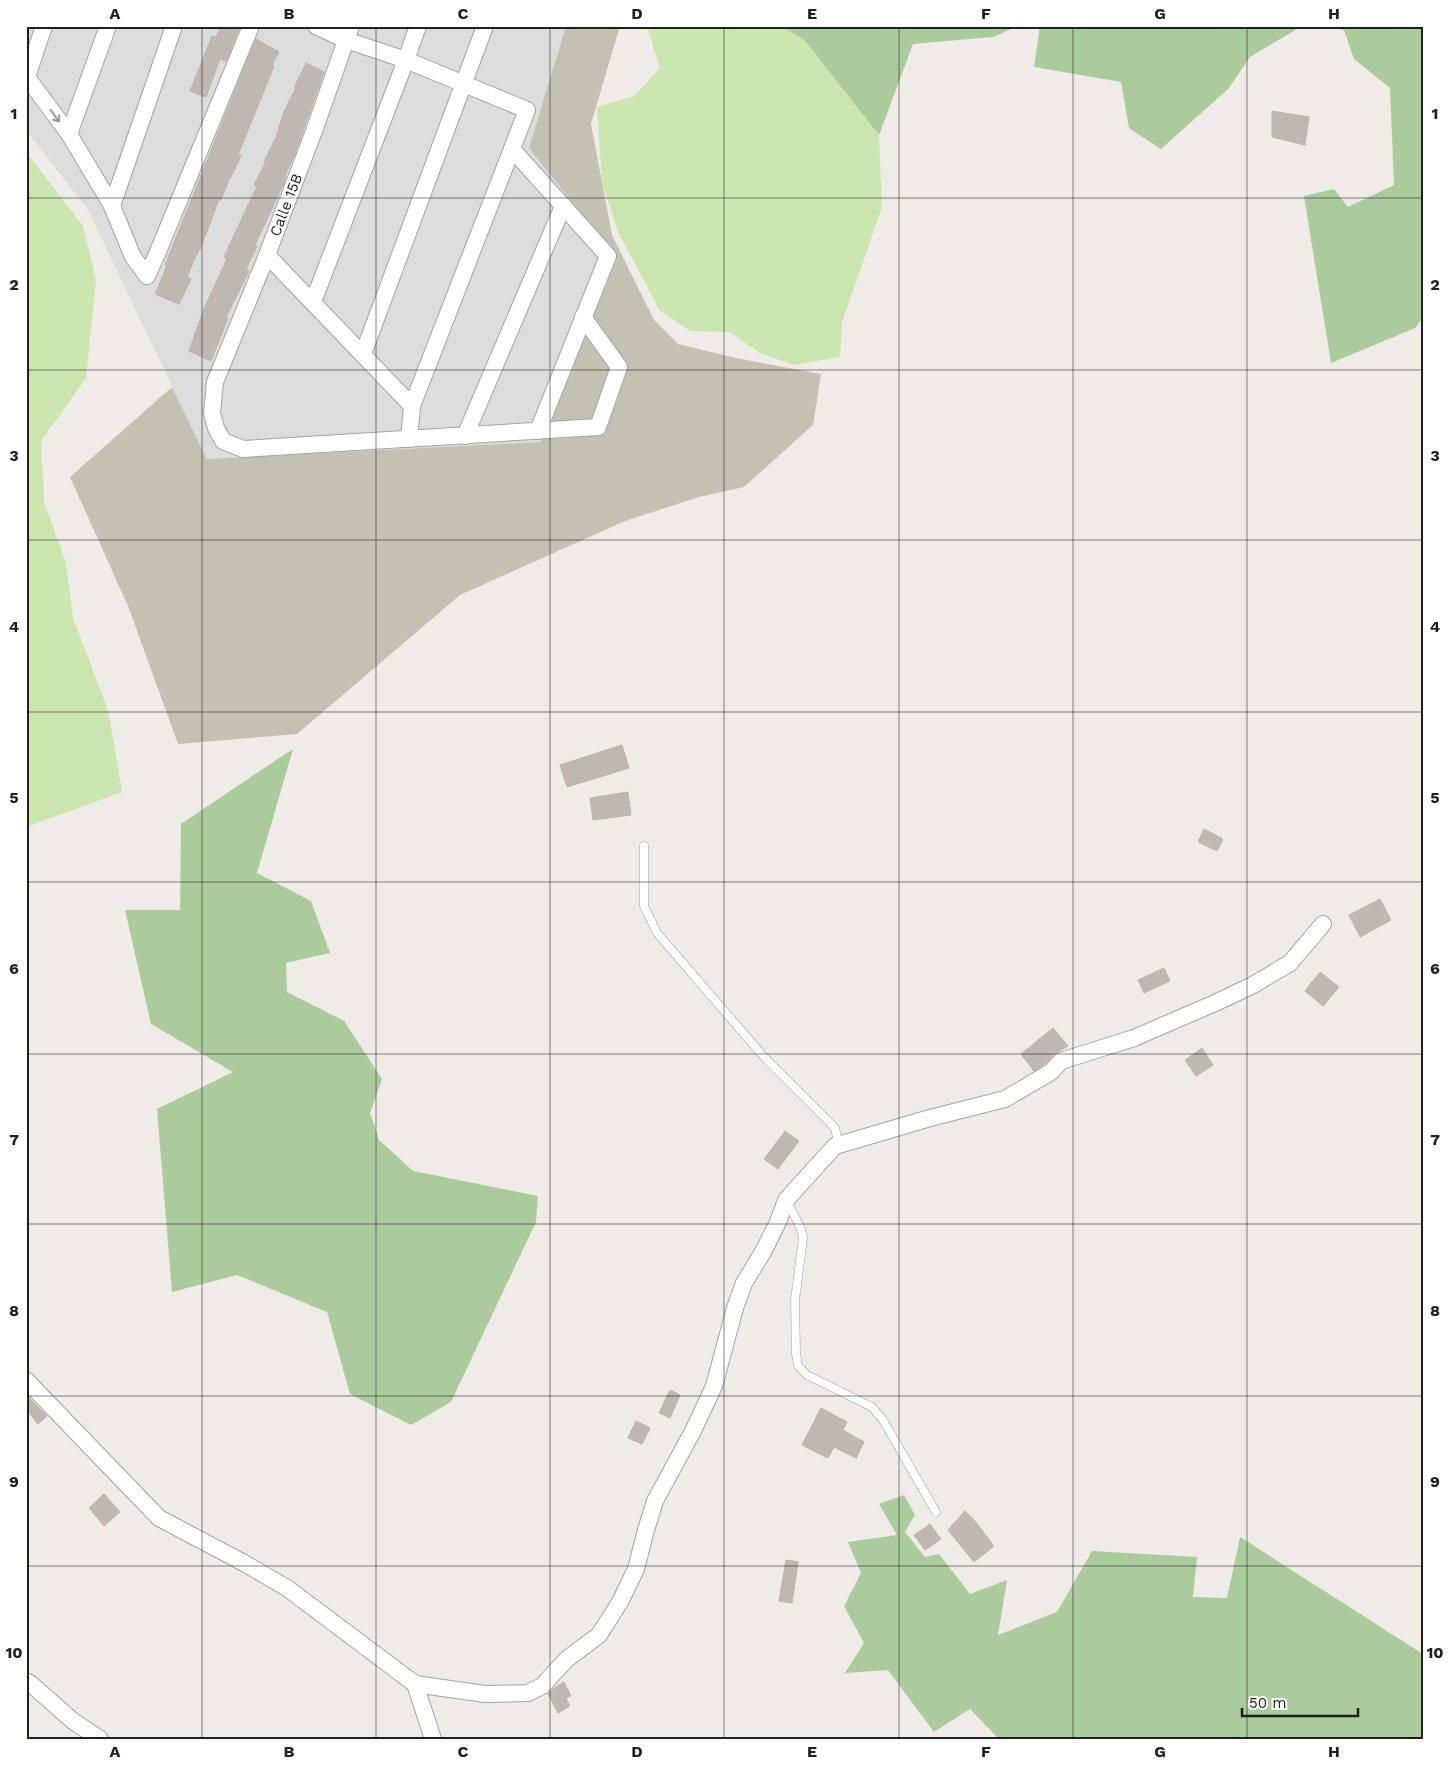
<svg xmlns="http://www.w3.org/2000/svg" width="1449" height="1765" viewBox="0 0 1449 1765" font-family="'Work Sans',sans-serif">
	<style>
		.residential { fill: #dddcdc }
		.construction { fill: #c3c2b2 }
		.grass { fill: #cbe5af }
		.forest { fill: #accb9d }
		.building { fill: #bfb7b2; stroke: #bfb2a9 }
		.lines { fill: none; stroke-linecap: round; stroke-linejoin: round }
		.service-casing { stroke: #a3a3a3; stroke-width: 9 }
		.minor-casing { stroke: #a3a3a3; stroke-width: 18 }
		.service { stroke: #fff; stroke-width: 8 }
		.minor { stroke: #fff; stroke-width: 16 }
		.oneway { stroke: #9a9a9a }
		.grid { fill: none; stroke: #1f1f1f; stroke-width: 1; stroke-opacity: 0.55 }
		.labels { text-anchor: middle; stroke-width: 4; stroke-linejoin: round; paint-order: stroke }
		.street-label { font-size: 15px; fill: #1f1f1f; stroke: #fff }
		.neatline { fill: none; stroke: #1f1f1f; stroke-width: 2 }
		.grid-label { font-size: 16px; text-anchor: middle; font-weight: bold; fill: #1f1f1f }
	</style>
	<rect width="100%" height="100%" fill="#efebe6"/>
	<!-- residential -->
	<polygon class="residential" points="26,26 566,26 530,148 617,258 541,442 207,459 88,210 26,130"/>
	<!-- construction -->
	<polygon class="construction" points="566,26 620,26 591,124 612,235 654,320 678,344 736,358 821,374 813,425 744,487 699,497 625,521 460,595 297,734 178,744 128,606 70,477 172,387 207,459 541,442 617,258 529,148"/>
	<!-- grass -->
	<g class="grass">
		<polygon points="647,26 782,26 805,41 879,135 882,207 842,323 840,357 794,365 760,353 730,332 690,331 660,311 618,232 602,182 597,107 634,96 660,68"/>
		<polygon points="26,152 83,226 96,280 86,378 41,441 44,502 66,563 73,618 108,710 122,792 26,827"/>
	</g>
	<!-- forest -->
	<g class="forest">
		<polygon points="782,26 1018,26 993,37 913,44 879,135 805,41"/>
		<polygon points="1040,26 1302,26 1250,57 1228,89 1161,149 1129,128 1121,82 1034,67"/>
		<polygon points="1329,26 1423,26 1423,317 1415,328 1331,363 1304,196 1334,189 1348,207 1394,185 1390,88 1354,59 1344,30"/>
		<polygon points="293,749 257,873 311,901 330,953 286,963 287,992 344,1021 382,1079 370,1113 379,1140 413,1171 538,1196 536,1222 451,1402 411,1425 350,1394 327,1312 237,1275 172,1292 157,1109 233,1072 151,1024 125,910 180,910 181,824"/>
		<polygon points="904,1495 915,1515 905,1532 925,1557 939,1554 970,1594 1007,1580 998,1635 1057,1612 1092,1551 1197,1557 1193,1597 1227,1598 1240,1537 1423,1654 1423,1739 999,1739 970,1709 934,1732 888,1670 845,1673 864,1643 844,1606 861,1573 848,1542 897,1535 879,1504"/>
	</g>
	<!-- building -->
	<g class="building">
		<polygon points="221,26 240,26 226,61 220,59 206,97 190,91 212,36 216,37"/>
		<polygon points="256,39 279,52 272,65 274,66 238,155 241,156 231,177 230,177 221,200 219,199 200,250 199,249 187,277 191,279 179,304 155,294 167,266 165,265 175,240"/>
		<polygon points="306,63 324,72 294,156 285,175 286,176 283,185 255,245 257,246 246,269 249,271 226,317 228,318 211,361 189,351 203,311 227,259 224,257 257,186 254,185 266,162 264,162 276,137 284,112 296,87 295,86"/>
		<polygon points="1272,111 1309,117 1305,145 1272,137"/>
		<polygon points="622,745 629,768 567,787 560,765"/>
		<polygon points="628,792 631,815 593,820 590,798"/>
		<polygon points="1204,829 1223,839 1217,851 1198,842"/>
		<polygon points="1380,899 1391,920 1360,937 1349,915"/>
		<polygon points="1164,968 1170,981 1144,993 1138,980"/>
		<polygon points="1320,972 1339,987 1323,1006 1305,991"/>
		<polygon points="1053,1028 1068,1046 1054,1054 1045,1064 1034,1071 1021,1054"/>
		<polygon points="1202,1048 1213,1065 1196,1076 1185,1060"/>
		<polygon points="785,1131 799,1141 778,1169 764,1159"/>
		<polygon points="670,1390 680,1395 670,1418 659,1413"/>
		<polygon points="26,1395 47,1416 38,1424 26,1409"/>
		<polygon points="821,1408 847,1422 843,1430 864,1442 856,1458 834,1447 828,1458 802,1445"/>
		<polygon points="636,1421 650,1428 642,1444 628,1438"/>
		<polygon points="104,1494 120,1512 104,1526 89,1508"/>
		<polygon points="965,1511 974,1520 994,1546 974,1562 948,1530"/>
		<polygon points="930,1524 941,1539 925,1550 914,1535"/>
		<polygon points="786,1560 798,1562 792,1603 779,1601"/>
		<polygon points="564,1682 571,1696 566,1698 570,1706 558,1713 548,1694 554,1688"/>
	</g>
	<g class="lines">
		<defs>
			<g id="service">
				<polyline points="644,846 644,906 657,933 764,1057 835,1128 837,1137 835,1146"/>
				<path d="M787,1201C792,1213 802,1226 803,1238L795,1300L796,1353L798,1366L807,1375L872,1407L883,1420L936,1512"/>
			</g>
			<g id="minor">
				<polyline points="316,26 346,40 406,60 527,110 412,406 409,439"/>
				<polyline points="351,26 314,131 267,255 215,382 212,413 216,428 223,441 243,449 598,427 619,367 583,317"/>
				<polyline points="26,76 69,134 112,206 133,257 147,276 157,254 251,26"/>
				<polyline points="27,77 44,26"/>
				<polyline points="69,134 108,26"/>
				<polyline points="512,149 608,256 538,431"/>
				<polyline points="112,206 174,26"/>
				<polyline points="267,255 412,406"/>
				<polyline points="313,302 406,60 418,26"/>
				<polyline points="363,354 485,26"/>
				<polyline points="465,436 563,206"/>
				<polyline points="26,1380 159,1518 244,1563 287,1588 415,1684 485,1694 528,1693 542,1686 567,1659 599,1635 620,1602 636,1569 646,1530 655,1501 694,1429 714,1386 735,1308 744,1283 763,1252 778,1222 786,1200 835,1146 930,1118 1005,1099 1051,1072 1061,1061 1134,1038 1215,1003 1253,985 1290,963 1323,924"/>
				<polyline points="26,1681 31,1684 73,1721 100,1739"/>
				<polyline points="415,1684 433,1739"/>
			</g>
		</defs>
		<!-- service casing -->
		<use href="#service" class="service-casing"/>
		<!-- minor casing -->
		<use href="#minor" class="minor-casing"/>
		<!-- service -->
		<use href="#service" class="service"/>
		<!-- minor -->
		<use href="#minor" class="minor"/>
	</g>
	<!-- one-way arrows -->
	<defs><path id="oneway-shaft" d="M-6 0H5M1.5-3L5.5 0L1.5 3" fill="none" stroke-width="1.6" stroke-linecap="round" stroke-linejoin="round" transform="scale(1.25)"/></defs>
	<use class="oneway" href="#oneway-shaft" transform="translate(55 116) rotate(54)"/>
	<!-- grid -->
	<path class="grid" d="M202,26V1739M376,26V1739M550,26V1739M724,26V1739M899,26V1739M1073,26V1739M1247,26V1739M26,198H1423M26,370H1423M26,540H1423M26,712H1423M26,882H1423M26,1054H1423M26,1224H1423M26,1396H1423M26,1566H1423"/>
	<g class="labels">
		<!-- street labels -->
		<g class="street-label">
			<text transform="translate(286 205) rotate(-69)" y="5">Calle 15B</text>
		</g>
	</g>
	<!-- border -->
	<rect width="1449" height="1765" fill="none" stroke="#ffffff" stroke-width="55"/>
	<!-- scale -->
	<path d="M1242 1708v8h116v-8" fill="none" stroke="#1f1f1f" stroke-width="2.5"/>
	<text x="1249" y="1708" font-size="15" fill="#1f1f1f" stroke="#ffffff" stroke-width="4" paint-order="stroke">50 m</text>
	<rect x="28" y="28" width="1394" height="1710" class="neatline"/>
	<g class="grid-label">
		<text x="115" y="19">A</text>
		<text x="289" y="19">B</text>
		<text x="463" y="19">C</text>
		<text x="637" y="19">D</text>
		<text x="812" y="19">E</text>
		<text x="986" y="19">F</text>
		<text x="1160" y="19">G</text>
		<text x="1334" y="19">H</text>
		<text x="14" y="119">1</text>
		<text x="1435" y="119">1</text>
		<text x="14" y="290">2</text>
		<text x="1435" y="290">2</text>
		<text x="14" y="461">3</text>
		<text x="1435" y="461">3</text>
		<text x="14" y="632">4</text>
		<text x="1435" y="632">4</text>
		<text x="14" y="803">5</text>
		<text x="1435" y="803">5</text>
		<text x="14" y="974">6</text>
		<text x="1435" y="974">6</text>
		<text x="14" y="1145">7</text>
		<text x="1435" y="1145">7</text>
		<text x="14" y="1316">8</text>
		<text x="1435" y="1316">8</text>
		<text x="14" y="1487">9</text>
		<text x="1435" y="1487">9</text>
		<text x="14" y="1658">10</text>
		<text x="1435" y="1658">10</text>
		<text x="115" y="1757">A</text>
		<text x="289" y="1757">B</text>
		<text x="463" y="1757">C</text>
		<text x="637" y="1757">D</text>
		<text x="812" y="1757">E</text>
		<text x="986" y="1757">F</text>
		<text x="1160" y="1757">G</text>
		<text x="1334" y="1757">H</text>
	</g>
</svg>
